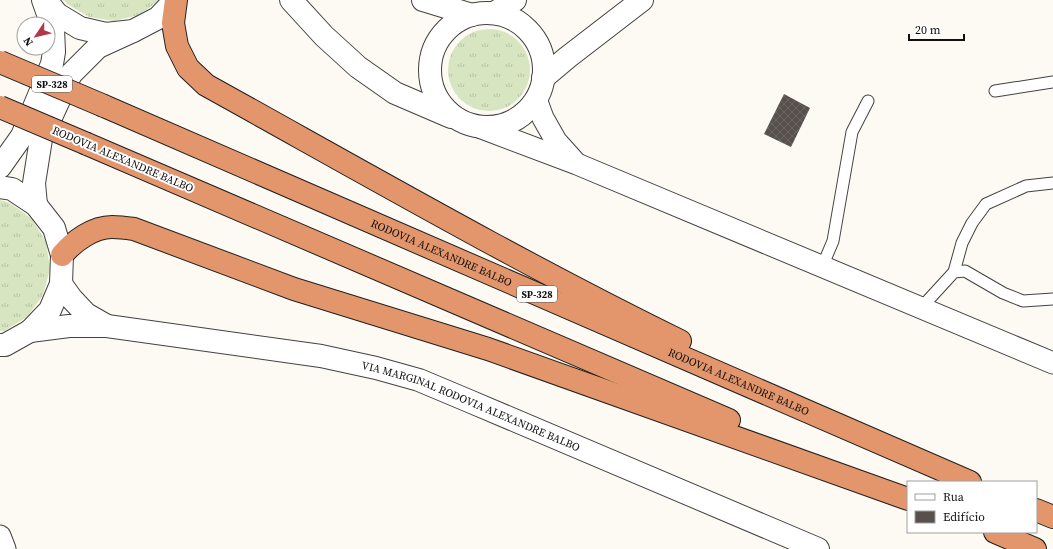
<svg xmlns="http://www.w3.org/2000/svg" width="1053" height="549" viewBox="0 0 1053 549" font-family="'Source Serif 4',serif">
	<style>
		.grass { fill: url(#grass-tufts) }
		.building { fill: url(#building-cross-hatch) }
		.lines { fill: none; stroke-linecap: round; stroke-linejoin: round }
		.service-casing { stroke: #424242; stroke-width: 13 }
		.minor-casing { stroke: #424242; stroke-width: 23 }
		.tertiary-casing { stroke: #424242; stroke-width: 24 }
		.motorway-casing { stroke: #202020; stroke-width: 24 }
		.service { stroke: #fff; stroke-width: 11 }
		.minor { stroke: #fff; stroke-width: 21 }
		.tertiary { stroke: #fff; stroke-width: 22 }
		.motorway { stroke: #e3966c; stroke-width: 22 }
		.motorway-bridge-casing { stroke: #202020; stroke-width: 24; stroke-linecap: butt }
		.motorway-bridge { stroke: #e3966c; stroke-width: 22 }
		.labels { text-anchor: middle; stroke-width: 4; stroke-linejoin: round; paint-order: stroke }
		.shield { fill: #fff; stroke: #575757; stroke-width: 1 }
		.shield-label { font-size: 10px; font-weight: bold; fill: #0f0f0f }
		.street-label { font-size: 11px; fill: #0f0f0f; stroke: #fff }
	</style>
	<defs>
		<pattern id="grass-tufts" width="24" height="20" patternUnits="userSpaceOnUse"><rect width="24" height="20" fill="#d7e5c0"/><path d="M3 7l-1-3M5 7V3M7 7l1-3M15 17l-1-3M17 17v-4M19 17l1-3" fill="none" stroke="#b7c3a4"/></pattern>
		<pattern id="building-cross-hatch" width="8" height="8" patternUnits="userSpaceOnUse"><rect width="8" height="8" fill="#57504d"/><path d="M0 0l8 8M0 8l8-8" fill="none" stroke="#6a6562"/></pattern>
	</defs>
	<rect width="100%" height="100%" fill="#fdfaf3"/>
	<!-- grass -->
	<g class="grass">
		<polygon points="64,0 160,0 139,15 114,21 89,17 67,4"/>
		<circle cx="489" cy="70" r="41"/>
		<polygon points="0,200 10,203 32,219 46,242 50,269 43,295 27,317 4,331 0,331"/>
	</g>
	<!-- building -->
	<polygon class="building" points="784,94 810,108 791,147 764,134"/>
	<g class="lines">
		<defs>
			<g id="service">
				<polyline points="995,91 1053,82"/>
				<polyline points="822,267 833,241 852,132 868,101"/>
				<polyline points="954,272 962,243 972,223 986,204 1026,186 1053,183"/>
				<polyline points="921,308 954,272 965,271 1003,293 1023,301 1053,299"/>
			</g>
			<g id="minor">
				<polyline points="536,99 543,118 556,141 574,161"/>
				<polyline points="479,127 577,164 1053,363"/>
				<polyline points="0,536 5,549"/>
			</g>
			<g id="tertiary">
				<polyline points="46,0 57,14 80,28 106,34 133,31 158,18 175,0"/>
				<polyline points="291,0 324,36 358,67 395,93 451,117"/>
				<polyline points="423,0 472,15"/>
				<polyline points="494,13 515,0"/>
				<circle cx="487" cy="70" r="57"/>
				<polyline points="543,78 568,57 642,0"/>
				<polyline points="0,167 22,136 52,64 54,52 53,28 43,0"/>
				<polyline points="0,187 12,189 36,205 54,228 62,255 61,284 50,310 30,331 5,345 0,345"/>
				<polyline points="36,205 34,183 41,139 71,74 98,47 133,31"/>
				<polyline points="61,284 71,298 86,314 107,326"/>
				<path id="s1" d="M30,331L69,326H107L321,356L376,368L419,380L469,401L818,549"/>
			</g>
			<g id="motorway">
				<path d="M176,0L173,23L177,46L188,68L206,85C363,172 519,262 680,341"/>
				<path id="s2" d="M104,106L970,482"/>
				<polyline points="87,144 729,420"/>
				<path d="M62,255C74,241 93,227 112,227C120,227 127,228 134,229L294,289L488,349L908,499"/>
				<polyline points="1036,510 1053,517"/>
				<polyline points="995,532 1035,549"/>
			</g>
		</defs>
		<!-- service casing -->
		<use href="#service" class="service-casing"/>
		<!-- minor casing -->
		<use href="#minor" class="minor-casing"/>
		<!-- tertiary casing -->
		<use href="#tertiary" class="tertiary-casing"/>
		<!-- motorway casing -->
		<use href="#motorway" class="motorway-casing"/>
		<!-- service -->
		<use href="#service" class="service"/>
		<!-- minor -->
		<use href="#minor" class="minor"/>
		<!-- tertiary -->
		<use href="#tertiary" class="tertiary"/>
		<!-- motorway -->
		<use href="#motorway" class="motorway"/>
		<defs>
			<g id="motorway-bridge">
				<polyline points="0,62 104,106"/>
				<polyline points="0,107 87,144"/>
			</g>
		</defs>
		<!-- motorway-bridge casing -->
		<use href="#motorway-bridge" class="motorway-bridge-casing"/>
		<!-- motorway-bridge -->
		<use href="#motorway-bridge" class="motorway-bridge"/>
	</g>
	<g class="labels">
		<!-- shield labels -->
		<g class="shield">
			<rect x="32" y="76" width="40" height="16" rx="3"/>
			<rect x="517" y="286" width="40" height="16" rx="3"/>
		</g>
		<g class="shield-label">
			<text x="52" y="88">SP-328</text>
			<text x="537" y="298">SP-328</text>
		</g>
		<!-- street labels -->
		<g class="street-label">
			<text transform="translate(123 159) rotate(23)" y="4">RODOVIA ALEXANDRE BALBO</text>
			<text dy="4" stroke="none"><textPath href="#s2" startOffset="368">RODOVIA ALEXANDRE BALBO</textPath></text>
			<text dy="4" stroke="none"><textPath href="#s2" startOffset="692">RODOVIA ALEXANDRE BALBO</textPath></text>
			<text dy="4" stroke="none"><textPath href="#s1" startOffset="452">VIA MARGINAL RODOVIA ALEXANDRE BALBO</textPath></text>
		</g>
	</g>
	<!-- legend -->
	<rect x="907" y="481" width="130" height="52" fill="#ffffff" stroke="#9f9f9f"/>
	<rect x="915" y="494" width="20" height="6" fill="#ffffff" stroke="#9f9f9f"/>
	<text x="943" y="501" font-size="12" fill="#0f0f0f">Rua</text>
	<rect x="915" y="511" width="20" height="12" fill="#57504d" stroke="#9f9f9f"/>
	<text x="943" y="521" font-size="12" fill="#0f0f0f">Edifício</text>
	<!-- north arrow -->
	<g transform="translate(36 36) rotate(235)"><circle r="19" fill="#ffffff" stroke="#9f9f9f"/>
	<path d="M0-3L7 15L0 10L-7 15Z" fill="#af384a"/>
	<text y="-6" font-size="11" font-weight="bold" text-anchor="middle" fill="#0f0f0f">N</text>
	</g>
	<!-- scale -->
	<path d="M909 34v6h55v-6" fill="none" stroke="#0f0f0f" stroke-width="2"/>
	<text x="915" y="34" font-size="12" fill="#0f0f0f" stroke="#ffffff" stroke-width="3" paint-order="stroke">20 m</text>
</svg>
